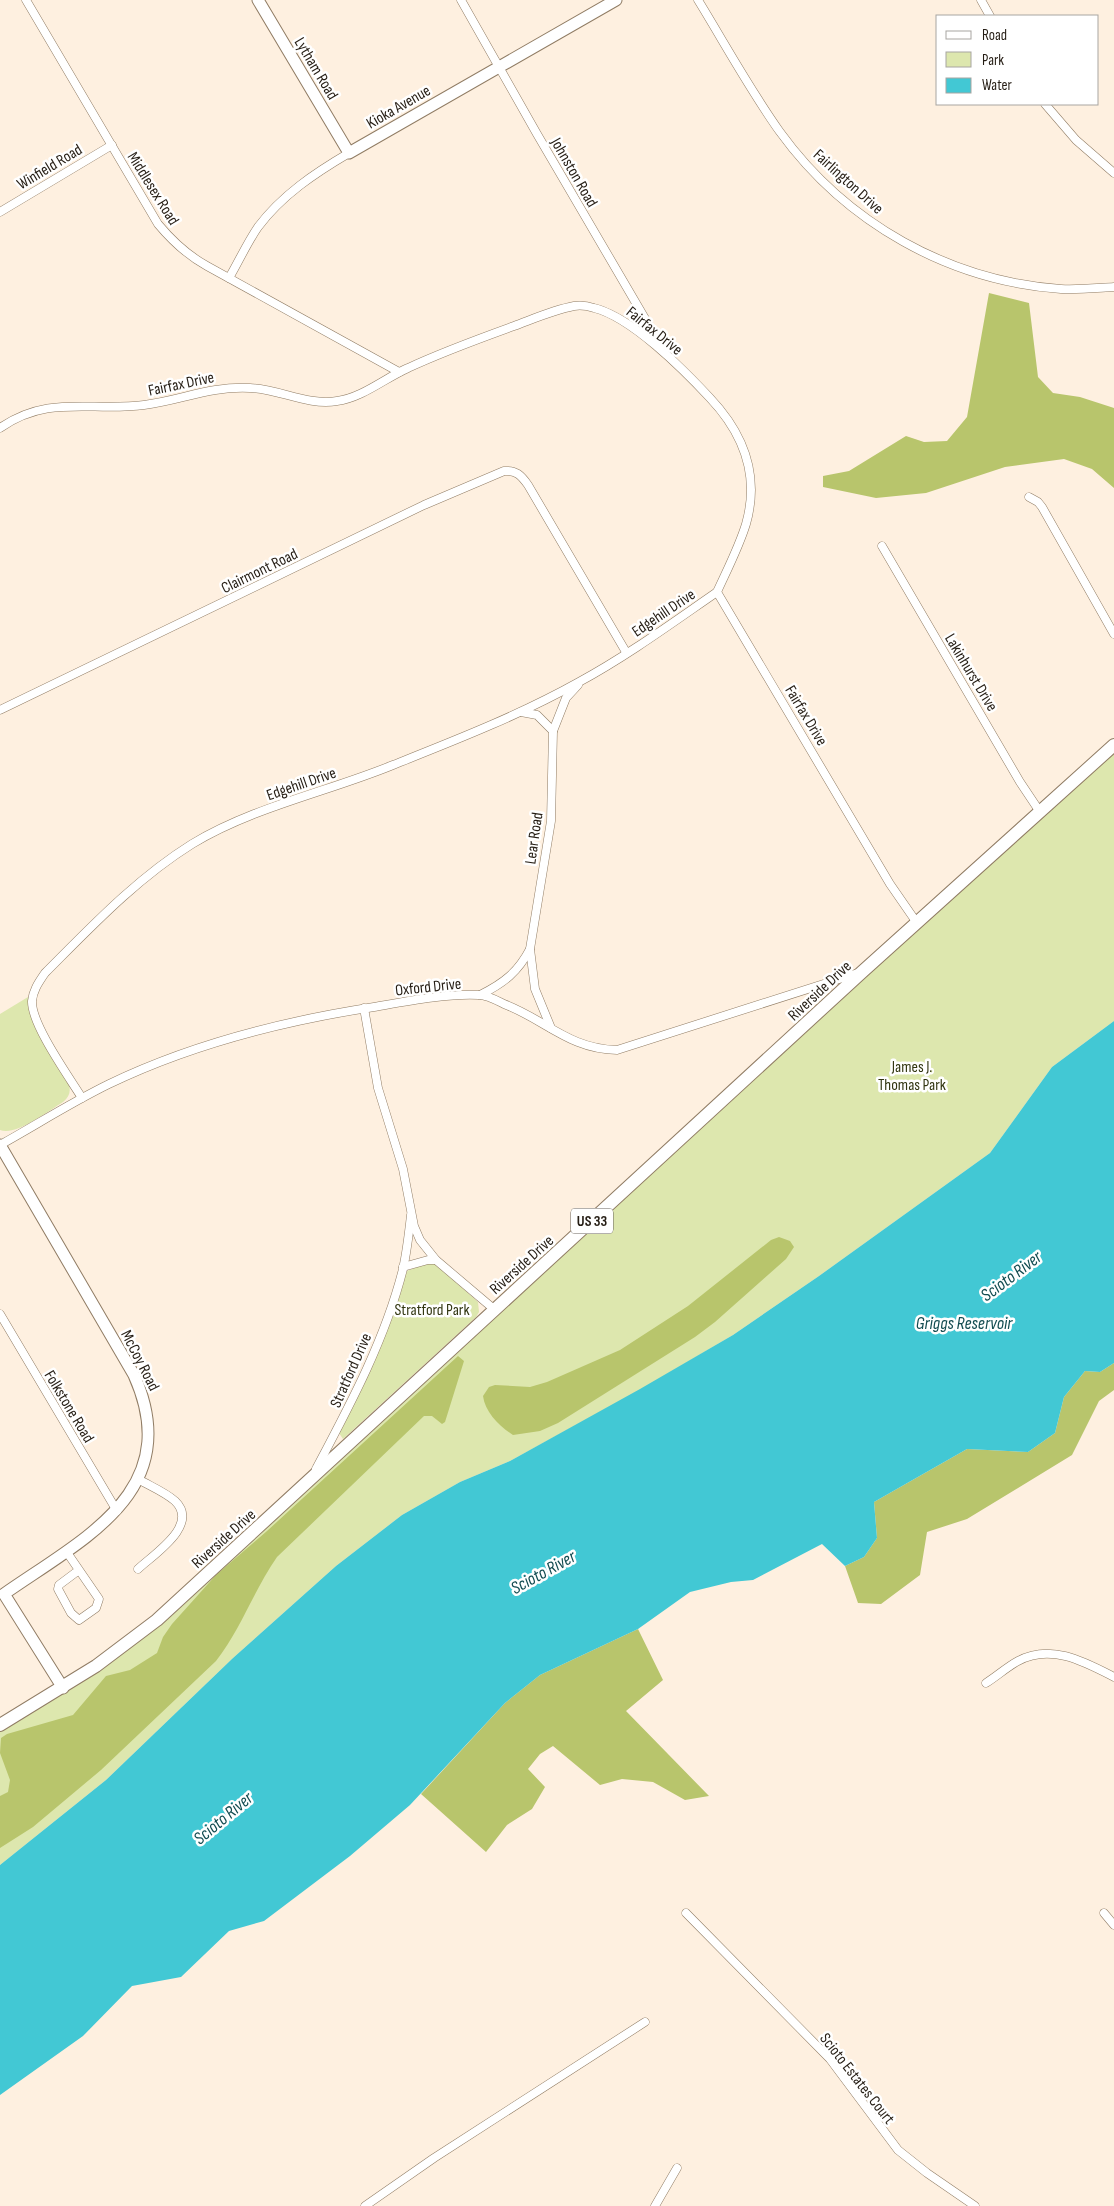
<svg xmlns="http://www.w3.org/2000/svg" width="1114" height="2206" viewBox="0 0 1114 2206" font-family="'Sofia Sans Condensed',sans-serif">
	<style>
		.green { fill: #dde7ae }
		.forest { fill: #b8c56c }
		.water { fill: #42c8d4 }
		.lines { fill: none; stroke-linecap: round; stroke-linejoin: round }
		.street-casing { stroke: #907c64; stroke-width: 9 }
		.secondary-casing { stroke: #907c64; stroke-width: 13 }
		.primary-casing { stroke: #907c64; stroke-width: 14 }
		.street { stroke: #fff; stroke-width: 8 }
		.secondary { stroke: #fff; stroke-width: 11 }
		.primary { stroke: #fff; stroke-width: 12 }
		.labels { text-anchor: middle; stroke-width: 5; stroke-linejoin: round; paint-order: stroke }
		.shield { fill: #fff; stroke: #66615a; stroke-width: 1 }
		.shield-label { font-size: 15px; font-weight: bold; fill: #251d14 }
		.street-label { font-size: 16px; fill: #251d14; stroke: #fff }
		.park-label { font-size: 16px; fill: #323611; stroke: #fff }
		.water-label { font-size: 18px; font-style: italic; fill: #134c51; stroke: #fff }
	</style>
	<rect width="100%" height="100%" fill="#fef0e0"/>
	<!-- green -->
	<g class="green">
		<polygon points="1114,745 1114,1021 1052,1067 990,1153 819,1276 733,1335 640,1390 510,1461 460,1482 402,1515 336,1566 233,1658 106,1780 0,1865 0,1725 125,1646"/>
		<path d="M28,997L33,1021L69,1085C71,1092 69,1097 63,1102C48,1111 17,1136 0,1130V1014Z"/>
		<polygon points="428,1263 436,1264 478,1302 479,1312 476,1317 343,1439 339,1433 342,1425 374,1362 407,1271"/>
	</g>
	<!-- forest -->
	<g class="forest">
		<polygon points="989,293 1029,303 1038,377 1053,393 1080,397 1114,408 1114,488 1092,469 1064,459 1005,467 926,493 876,498 823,487 823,476 849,471 906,436 924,442 947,441 967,417"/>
		<path d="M779,1237L790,1241L794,1247L786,1259L715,1322L695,1337L558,1423L540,1431L513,1435C499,1426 485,1412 483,1396L489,1387L495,1385L530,1387L547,1382L620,1350L688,1306L771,1240Z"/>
		<path d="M458,1356L464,1361L445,1422L442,1424L432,1416H424L277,1557C254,1590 241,1629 216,1661L101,1770L33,1827L0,1848V1796L8,1792L10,1780L0,1753L1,1738L7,1734L73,1715L106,1676L130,1670L157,1653L163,1637L172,1624L216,1575L267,1531Z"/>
		<polygon points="1114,1363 1114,1390 1099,1401 1072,1455 967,1519 927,1532 920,1575 881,1604 858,1603 845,1566 864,1557 877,1538 874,1502 967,1449 1028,1452 1055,1433 1064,1397 1085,1371 1100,1372"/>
		<polygon points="638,1629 663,1680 626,1711 709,1796 685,1800 653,1782 622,1779 600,1785 553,1746 540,1754 528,1769 545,1787 532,1809 507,1825 486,1852 421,1794 505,1703 540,1675"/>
	</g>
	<!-- water -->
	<polygon class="water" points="1114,1021 1114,1363 1100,1372 1085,1371 1064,1397 1055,1433 1028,1452 967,1449 874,1502 877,1538 864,1557 845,1566 822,1544 753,1580 731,1582 690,1592 638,1629 540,1675 505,1703 410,1805 350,1856 264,1921 229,1931 181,1977 132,1986 83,2036 0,2095 0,1865 106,1780 233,1658 336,1566 402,1515 460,1482 510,1461 640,1389 733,1335 819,1276 990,1153 1052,1067"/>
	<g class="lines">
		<defs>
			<g id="street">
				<path d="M26,0L158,224C173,242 187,255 207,266L399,372"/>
				<polyline points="461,0 537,134 664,351"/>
				<path d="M698,0C725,44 750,90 780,132C846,223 949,281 1061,289C1078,290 1097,288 1114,287"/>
				<polyline points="981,0 990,16"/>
				<polyline points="1045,104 1076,140 1114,173"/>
				<polyline points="0,212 112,145"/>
				<path d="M229,278C239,261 247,243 258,227C282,195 315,173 349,153"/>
				<path d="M0,428C49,394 91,412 144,405C182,400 210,386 250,388C280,389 307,406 337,401C362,398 385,378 408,368C442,352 478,339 514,326C533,319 553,310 574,306C581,305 588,306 594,308C631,317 683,369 710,398C743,433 760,475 746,524C739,547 727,570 717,592L890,884L917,923"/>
				<polyline points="1029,497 1038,502 1042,507 1114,634"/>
				<polyline points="882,546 1020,782 1040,812"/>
				<path d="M0,710L424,505L504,471C516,470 521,475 528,485L626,652"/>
				<polyline points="521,712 537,715 553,731 551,821 530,949 535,989 551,1028"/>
				<polyline points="553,731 566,698 578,685"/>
				<path d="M480,995C504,983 518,972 530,949"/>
				<polyline points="364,1008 378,1088 403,1169 414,1226 420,1240 436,1260"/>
				<path d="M82,1098C69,1077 31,1024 32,1001C33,990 39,982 45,973C91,927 136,879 192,844C253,807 327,792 393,765C456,740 520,715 579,682C627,656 672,623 717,592"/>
				<path d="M0,1145C36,1125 72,1102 109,1084C192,1044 283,1021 374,1007C403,1002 449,993 479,995C487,995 496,1000 504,1004C546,1020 569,1049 617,1050L858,973"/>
				<polyline points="403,1267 428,1260 436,1260 495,1310"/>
				<polyline points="0,1314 117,1511"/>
				<path d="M316,1469C350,1405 385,1340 403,1269C407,1251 409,1233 411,1215"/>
				<polyline points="66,1551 99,1599 96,1608 79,1620 71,1613 58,1589 59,1585 79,1570"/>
				<path d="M138,1569C154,1554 200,1525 175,1501C165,1492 150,1486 138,1479"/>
				<path d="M986,1683C997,1676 1007,1667 1018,1661C1051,1643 1085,1662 1114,1677"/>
				<polyline points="686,1913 830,2059 898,2150 927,2173 975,2206"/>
				<polyline points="1104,1913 1114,1925"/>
				<polyline points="365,2206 434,2158 645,2022"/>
				<polyline points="655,2206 677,2168"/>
			</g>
			<g id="secondary">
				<polyline points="258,0 349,153 616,0"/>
				<path d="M0,1145L134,1375C186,1491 84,1538 4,1594L63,1688"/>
			</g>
			<polyline id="primary" points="0,1725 96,1666 157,1620 862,972 1114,745"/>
		</defs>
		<!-- street casing -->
		<use href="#street" class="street-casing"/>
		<!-- secondary casing -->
		<use href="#secondary" class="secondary-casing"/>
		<!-- primary casing -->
		<use href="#primary" class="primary-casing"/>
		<!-- street -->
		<use href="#street" class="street"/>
		<!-- secondary -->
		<use href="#secondary" class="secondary"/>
		<!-- primary -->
		<use href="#primary" class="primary"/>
	</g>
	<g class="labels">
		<!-- shield labels -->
		<rect class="shield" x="571" y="1208.5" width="42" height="25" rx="4"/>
		<g class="shield-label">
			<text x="592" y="1226">US 33</text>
		</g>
		<!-- street labels -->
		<g class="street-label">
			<text transform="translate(317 68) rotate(59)" y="6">Lytham Road</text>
			<text transform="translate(398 106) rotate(-30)" y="6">Kioka Avenue</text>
			<text transform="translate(49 166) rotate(-31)" y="6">Winfield Road</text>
			<text transform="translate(575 172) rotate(60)" y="6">Johnston Road</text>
			<text transform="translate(849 181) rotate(42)" y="6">Fairlington Drive</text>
			<text transform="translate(154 188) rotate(58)" y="6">Middlesex Road</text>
			<text transform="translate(655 330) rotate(39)" y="6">Fairfax Drive</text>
			<text transform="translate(181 383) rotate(-12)" y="6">Fairfax Drive</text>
			<text transform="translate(259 570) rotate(-26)" y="6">Clairmont Road</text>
			<text transform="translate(663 612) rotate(-34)" y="6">Edgehill Drive</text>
			<text transform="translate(972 672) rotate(59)" y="6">Lakinhurst Drive</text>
			<text transform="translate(807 715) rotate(59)" y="6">Fairfax Drive</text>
			<text transform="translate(301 783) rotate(-19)" y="6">Edgehill Drive</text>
			<text transform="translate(533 838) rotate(-82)" y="6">Lear Road</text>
			<text transform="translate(428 986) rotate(-6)" y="6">Oxford Drive</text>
			<text transform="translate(819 990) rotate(-43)" y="6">Riverside Drive</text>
			<text transform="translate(521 1264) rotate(-42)" y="6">Riverside Drive</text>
			<text transform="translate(141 1360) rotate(63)" y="6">McCoy Road</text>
			<text transform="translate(350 1370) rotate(-66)" y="6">Stratford Drive</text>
			<text transform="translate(70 1406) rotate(59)" y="6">Folkstone Road</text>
			<text transform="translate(223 1538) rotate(-42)" y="6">Riverside Drive</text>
			<text transform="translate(858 2078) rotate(52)" y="6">Scioto Estates Court</text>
		</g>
		<!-- park labels -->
		<g class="park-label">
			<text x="912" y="1072">James J.<tspan x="912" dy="18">Thomas Park</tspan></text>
			<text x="432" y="1315">Stratford Park</text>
		</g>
		<!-- water labels -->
		<g class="water-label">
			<text transform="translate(1011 1276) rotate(-37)" y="6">Scioto River</text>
			<text x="964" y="1329">Griggs Reservoir</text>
			<text transform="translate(543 1572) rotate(-29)" y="6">Scioto River</text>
			<text transform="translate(223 1818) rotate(-40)" y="6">Scioto River</text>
		</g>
	</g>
	<!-- legend -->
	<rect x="936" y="15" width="162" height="90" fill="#ffffff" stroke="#a8a5a1"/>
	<rect x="946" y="31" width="25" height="8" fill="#ffffff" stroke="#a8a5a1"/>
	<text x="982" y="40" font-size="15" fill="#251d14">Road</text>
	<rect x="946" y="52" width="25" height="15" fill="#dde7ae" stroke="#a8a5a1"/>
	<text x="982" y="65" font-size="15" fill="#251d14">Park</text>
	<rect x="946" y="78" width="25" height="15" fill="#42c8d4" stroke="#a8a5a1"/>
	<text x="982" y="90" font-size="15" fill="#251d14">Water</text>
</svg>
